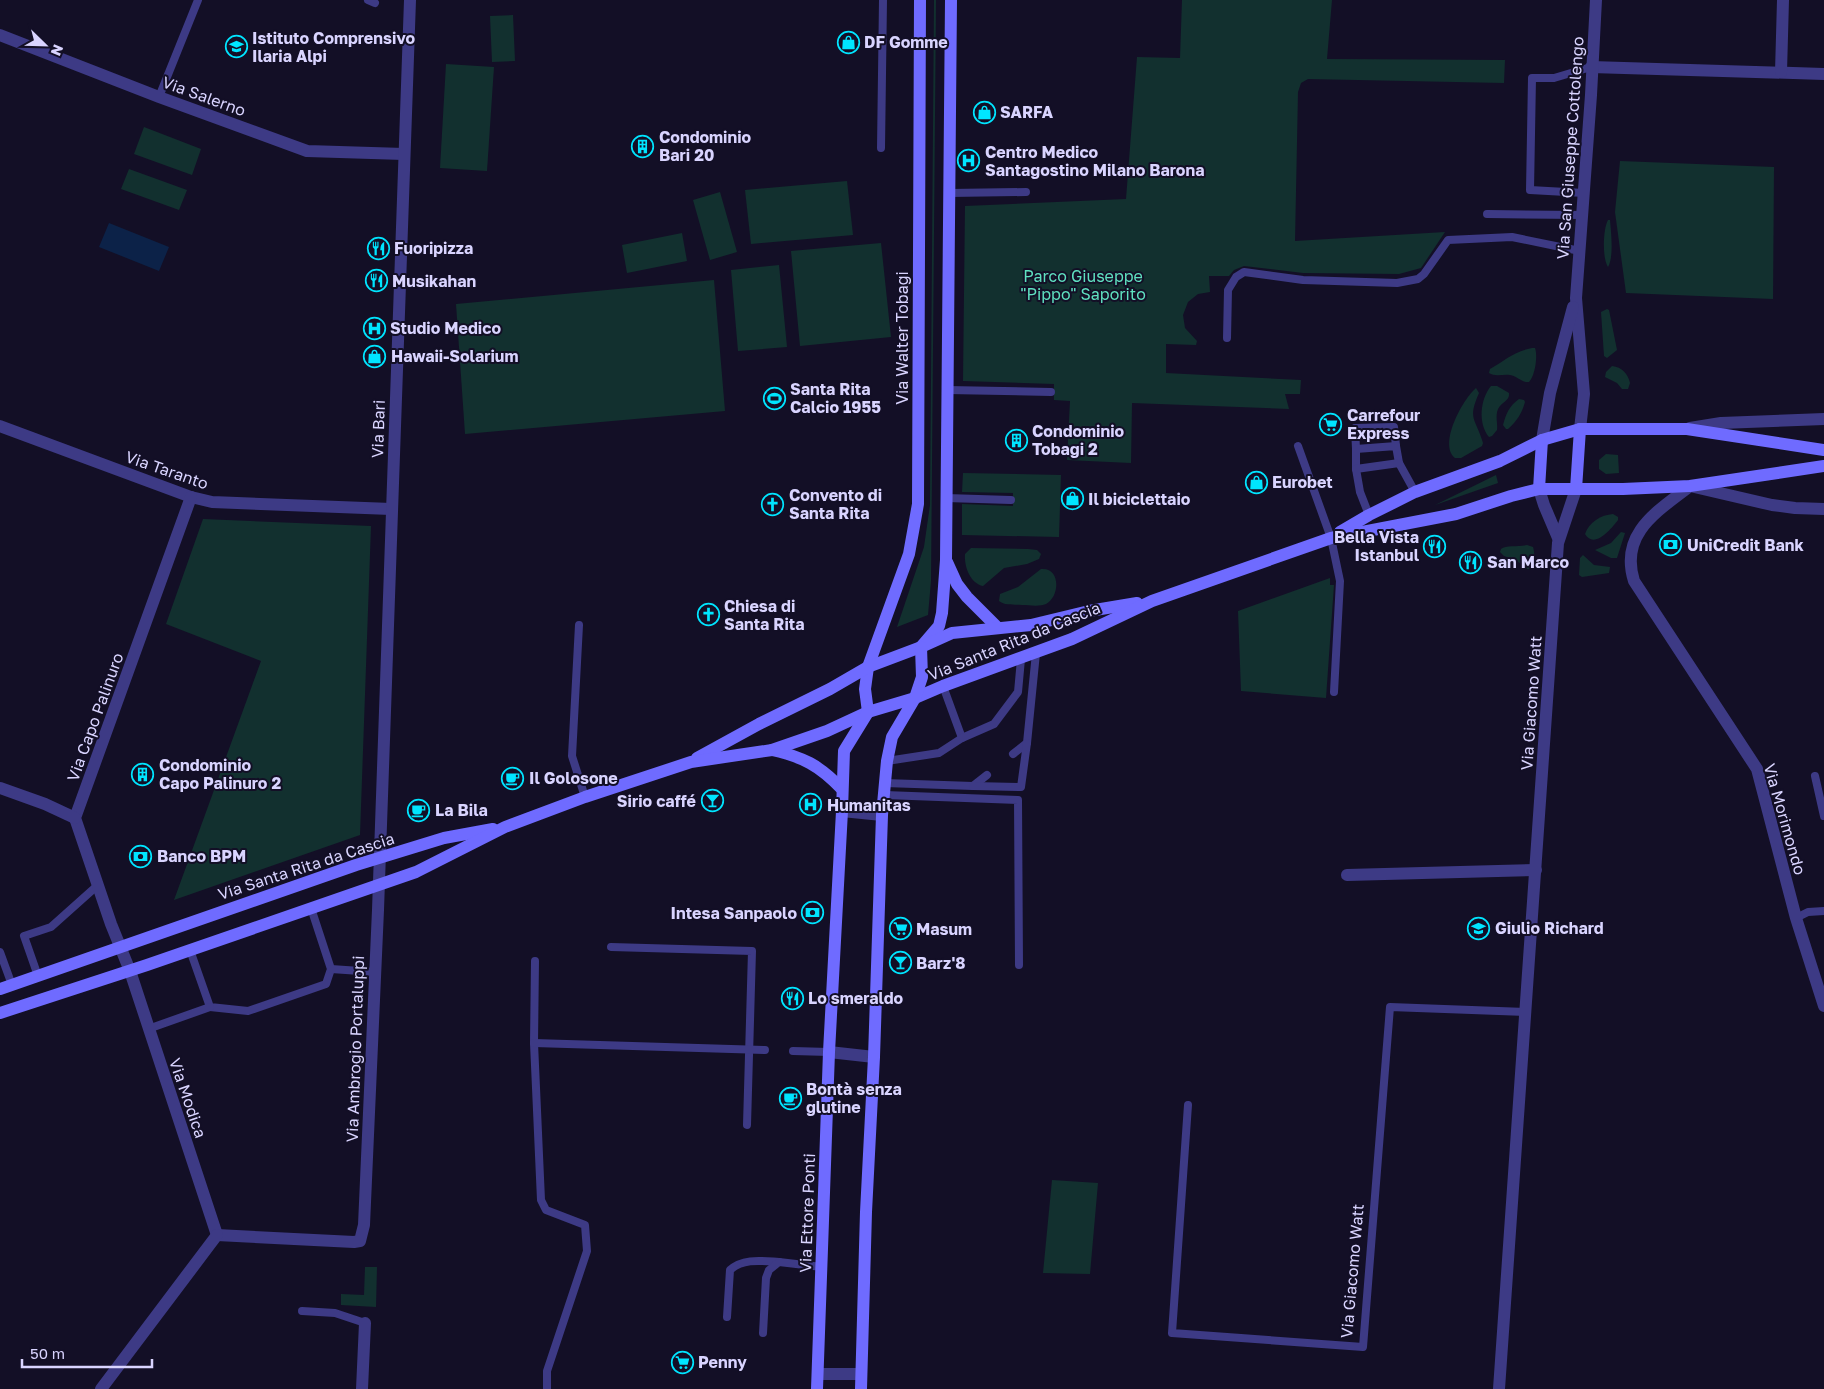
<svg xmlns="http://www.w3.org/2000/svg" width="1824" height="1389" viewBox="0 0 1824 1389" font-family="'Golos Text',sans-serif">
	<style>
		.green { fill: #12302f }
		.water { fill: #0c2248 }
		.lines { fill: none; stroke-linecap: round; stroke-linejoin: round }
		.lane { stroke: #3d3a85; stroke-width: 8 }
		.street { stroke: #3d3a85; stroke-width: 12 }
		.secondary { stroke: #6f6bff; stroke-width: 12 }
		.labels { text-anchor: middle; stroke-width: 4; stroke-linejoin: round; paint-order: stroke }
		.poi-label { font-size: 16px; font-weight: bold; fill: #d9d4ff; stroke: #130f26; text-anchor: start }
		.street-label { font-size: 16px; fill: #d9d4ff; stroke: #130f26 }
		.park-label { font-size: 16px; fill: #5fe0c0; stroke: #130f26 }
	</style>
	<rect width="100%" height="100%" fill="#130f26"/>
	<!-- green -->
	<g class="green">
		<polygon points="934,0 936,0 931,581 928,615 897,627 924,547 930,505"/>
		<polygon points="1182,0 1332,0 1327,59 1505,60 1504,83 1308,79 1301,83 1298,92 1295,241 1445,232 1421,268 1399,274 1303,273 1244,266 1234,270 1229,276 1209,276 1210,292 1198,294 1188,302 1183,315 1185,328 1197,341 1196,345 1166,344 1166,373 1301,380 1300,394 1285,394 1289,409 1132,403 1131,463 1067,460 1070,401 1054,400 1054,384 963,381 965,206 1126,199 1137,57 1180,58"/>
		<polygon points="513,15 515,61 492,62 490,16"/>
		<polygon points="446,64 494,67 487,171 440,168"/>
		<polygon points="144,127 201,149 192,175 134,154"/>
		<polygon points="1620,161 1774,167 1773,299 1626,293 1615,212"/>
		<polygon points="129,169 187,190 179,210 121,189"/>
		<polygon points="847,181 853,235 751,244 745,190"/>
		<polygon points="720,192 737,252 710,260 693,200"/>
		<path d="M1608,220H1610C1611,232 1614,257 1608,267C1602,258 1603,229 1608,220Z"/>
		<polygon points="682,233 687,261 627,273 622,245"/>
		<polygon points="881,243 891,337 800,346 791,251"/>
		<polygon points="779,265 787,347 738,351 731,270"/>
		<polygon points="714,280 725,411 465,434 456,304"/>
		<polygon points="1607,309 1609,310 1617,350 1607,358 1604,356 1601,312"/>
		<path d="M1532,348H1535C1538,356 1535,376 1529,382C1522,383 1517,376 1510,375C1503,374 1495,377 1489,373L1490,369C1506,360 1513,352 1532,348Z"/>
		<path d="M1612,366C1622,367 1628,374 1630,383L1628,389H1622L1617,383L1605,377L1606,372Z"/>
		<path d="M1491,386H1497L1509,393C1510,401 1501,402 1498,409C1495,416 1498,424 1497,430L1492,436L1489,437C1478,424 1480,399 1491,386Z"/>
		<path d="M1476,388L1479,393C1467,420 1476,418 1483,443L1482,446L1461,458H1455C1438,444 1463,399 1476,388Z"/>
		<path d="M1519,399L1524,400L1525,402C1522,413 1517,421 1508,429H1506L1503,425C1506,414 1509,406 1519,399Z"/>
		<polygon points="1606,454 1618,455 1619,473 1606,474 1599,469 1599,460"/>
		<polygon points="963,473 1061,475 1059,537 962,535 962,504 1013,506 1013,493 962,492"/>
		<polygon points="1496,475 1498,483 1435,505"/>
		<path d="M1613,514L1618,517V520C1612,528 1594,550 1585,534C1589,522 1601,515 1613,514Z"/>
		<polygon points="203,519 371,526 360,835 174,900 261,661 166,624"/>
		<polygon points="1621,532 1625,533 1617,558 1611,558 1595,550 1611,543"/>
		<path d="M1527,545L1533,547C1535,554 1535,563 1530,569H1527L1516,560L1504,556L1500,552L1501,549C1506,545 1518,547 1527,545Z"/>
		<path d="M971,548L1028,549L1037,550L1041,554L1039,559L1027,564L1004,568L983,586C970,583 964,566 965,554Z"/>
		<polygon points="1583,555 1594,565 1610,567 1609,573 1582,577 1579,575 1580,558"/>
		<path d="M1041,569C1061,567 1060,597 1046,604C1039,607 1029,605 1022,605C1014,604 1005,606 999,601L1000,594L1018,587Z"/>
		<polygon points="1330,578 1330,585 1334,585 1326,698 1241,691 1238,611"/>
		<polygon points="1052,1180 1098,1183 1090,1274 1043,1273"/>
		<polygon points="365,1267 377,1267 376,1307 341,1305 341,1294 364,1295"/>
	</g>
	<!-- water -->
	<polygon class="water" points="109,223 169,247 159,271 99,247"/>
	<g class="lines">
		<!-- lane -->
		<g class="lane">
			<polyline points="368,0 375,3"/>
			<polyline points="159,97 198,0"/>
			<polyline points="881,148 883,0"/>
			<polyline points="949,193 1026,192"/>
			<polyline points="1584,193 1530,190 1532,78 1554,78 1591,67"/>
			<polyline points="1487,214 1582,215"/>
			<polyline points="1227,338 1228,290 1236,277 1244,272 1303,280 1397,283 1418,279 1424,274 1448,240 1512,237 1580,251"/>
			<polyline points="947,390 1051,392"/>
			<polyline points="1298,446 1331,538 1340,581 1334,692"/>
			<polyline points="1356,449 1355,428 1394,427 1396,446"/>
			<polyline points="1356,469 1356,449 1396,446 1399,463"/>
			<polyline points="946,498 1011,500"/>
			<polyline points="1369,515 1360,492 1356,469 1399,463 1415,492"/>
			<polyline points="579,625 572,756 585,797"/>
			<polyline points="943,686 962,738"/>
			<polyline points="1013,754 1027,743 1036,653"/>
			<polyline points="887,761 939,753 962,738 994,724 1018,692 1021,659"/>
			<polyline points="1815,776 1824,816"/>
			<polyline points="885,783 973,786 987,775"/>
			<polyline points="973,786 1021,787 1027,743"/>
			<polyline points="885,795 1018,800 1019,965"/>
			<polyline points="1796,918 1808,912 1824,911"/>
			<polyline points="611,947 752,951 747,1125"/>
			<polyline points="190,950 210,1007 248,1011 326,984 331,969 311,908"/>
			<polyline points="0,952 12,985"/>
			<polyline points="535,961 534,1043 541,1200 546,1210 585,1225 587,1251 547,1371 547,1389"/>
			<polyline points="331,969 375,972"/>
			<polyline points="38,976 24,936 51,927 98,885"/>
			<polyline points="148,1029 210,1007"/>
			<polyline points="534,1043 765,1050"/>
			<polyline points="793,1051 829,1052"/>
			<polyline points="1188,1105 1172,1333 1363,1347 1390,1007 1526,1012"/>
			<polyline points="302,1311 335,1313 365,1323"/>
			<path d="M727,1317L730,1270C743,1258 762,1261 779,1262"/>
			<polyline points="763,1333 766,1278 769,1270 779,1262 822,1267"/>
		</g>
		<!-- street -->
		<g class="street">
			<polyline points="0,35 159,97 307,151 404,154"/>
			<polyline points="1591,67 1824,74"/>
			<polyline points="1781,72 1783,0"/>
			<polyline points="0,426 191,497 212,502 391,509"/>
			<polyline points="1690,428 1721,423 1824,419"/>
			<polyline points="1580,429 1584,394 1576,298 1591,95 1596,0"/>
			<polyline points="1542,440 1550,393 1573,307"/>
			<polyline points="1539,489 1544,505 1558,538"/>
			<polyline points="191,497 75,818 111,924 130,971 217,1235"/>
			<path d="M1824,509L1795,508L1772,505L1690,486C1658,511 1619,533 1634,581L1757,769L1796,918L1824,1006"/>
			<polyline points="0,788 45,804 75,818"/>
			<polyline points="842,811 882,815"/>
			<polyline points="1347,875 1536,870"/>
			<polyline points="829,1052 874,1057"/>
			<polyline points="217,1235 354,1242 360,1241 364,1225 378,910 410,0"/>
			<polyline points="818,1374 861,1374"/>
			<polyline points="101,1389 217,1235"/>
			<polyline points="362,1389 365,1323"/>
			<polyline points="1499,1389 1558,543 1576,489"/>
		</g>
		<!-- secondary -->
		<g class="secondary">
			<polyline points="1539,489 1542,440"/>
			<polyline points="1576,489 1580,429"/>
			<polyline points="1340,532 1369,515 1415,492 1500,461 1542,440 1580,429 1687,429 1824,450"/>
			<polyline points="947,562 957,584 967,597 998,628"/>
			<polyline points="921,647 939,626 942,613 946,560 951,0"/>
			<polyline points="868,712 865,689 868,667 909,554 918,504 920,0"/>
			<path d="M772,750C803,757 819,765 842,789"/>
			<polyline points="697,758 759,724 830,689 868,667 921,647 952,633 1031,625 1089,611 1137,603"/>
			<polyline points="0,989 356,865 444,838 493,829"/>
			<polyline points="0,1013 147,965 416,872 505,827 585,797 691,762 772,750 827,731 868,712 915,698 943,686 1072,639 1152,601 1331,538 1456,514 1511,496 1539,489 1623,489 1690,486 1824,466"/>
			<polyline points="817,1389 829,1052 842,811 844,751 868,712"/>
			<polyline points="861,1389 866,1212 874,1057 882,815 887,761 892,737 915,698 922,677 921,647"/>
		</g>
	</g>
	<!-- icons -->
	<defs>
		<symbol id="shop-ring" viewBox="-11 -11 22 22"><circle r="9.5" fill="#130f26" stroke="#00e5ff" stroke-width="1.5"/><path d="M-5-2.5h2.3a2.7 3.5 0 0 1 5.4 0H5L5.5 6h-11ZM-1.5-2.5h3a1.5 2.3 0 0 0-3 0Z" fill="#00e5ff"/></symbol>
		<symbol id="school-ring" viewBox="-11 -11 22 22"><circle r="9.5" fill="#130f26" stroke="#00e5ff" stroke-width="1.5"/><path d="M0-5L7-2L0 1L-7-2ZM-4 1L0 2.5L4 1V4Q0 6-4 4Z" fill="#00e5ff"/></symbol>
		<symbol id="building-ring" viewBox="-11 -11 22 22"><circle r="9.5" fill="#130f26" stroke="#00e5ff" stroke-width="1.5"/><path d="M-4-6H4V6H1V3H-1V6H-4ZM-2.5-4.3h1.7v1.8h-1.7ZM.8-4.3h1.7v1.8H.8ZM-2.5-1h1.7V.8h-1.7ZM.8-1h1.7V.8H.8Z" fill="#00e5ff"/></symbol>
		<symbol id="hospital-ring" viewBox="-11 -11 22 22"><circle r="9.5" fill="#130f26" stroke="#00e5ff" stroke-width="1.5"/><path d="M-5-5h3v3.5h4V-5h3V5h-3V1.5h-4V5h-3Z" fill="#00e5ff"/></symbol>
		<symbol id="restaurant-ring" viewBox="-11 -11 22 22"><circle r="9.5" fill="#130f26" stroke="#00e5ff" stroke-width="1.5"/><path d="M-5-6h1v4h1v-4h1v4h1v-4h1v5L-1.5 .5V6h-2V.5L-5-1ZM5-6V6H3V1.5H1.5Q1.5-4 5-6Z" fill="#00e5ff"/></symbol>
		<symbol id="stadium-ring" viewBox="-11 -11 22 22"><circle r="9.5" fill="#130f26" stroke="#00e5ff" stroke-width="1.5"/><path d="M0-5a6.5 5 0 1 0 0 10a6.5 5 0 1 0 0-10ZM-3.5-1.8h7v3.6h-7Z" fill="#00e5ff"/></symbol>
		<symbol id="supermarket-ring" viewBox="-11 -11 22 22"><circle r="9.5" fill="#130f26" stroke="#00e5ff" stroke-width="1.5"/><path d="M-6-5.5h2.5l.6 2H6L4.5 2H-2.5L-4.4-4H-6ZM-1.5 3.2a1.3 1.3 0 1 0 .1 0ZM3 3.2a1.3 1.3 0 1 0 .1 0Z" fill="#00e5ff"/></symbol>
		<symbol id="church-ring" viewBox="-11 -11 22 22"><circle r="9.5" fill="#130f26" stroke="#00e5ff" stroke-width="1.5"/><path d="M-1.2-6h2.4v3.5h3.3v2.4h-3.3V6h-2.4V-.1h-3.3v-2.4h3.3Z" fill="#00e5ff"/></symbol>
		<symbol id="bank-ring" viewBox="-11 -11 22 22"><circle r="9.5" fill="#130f26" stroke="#00e5ff" stroke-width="1.5"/><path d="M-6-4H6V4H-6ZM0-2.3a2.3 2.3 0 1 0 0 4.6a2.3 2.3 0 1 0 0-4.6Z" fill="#00e5ff"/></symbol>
		<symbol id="cafe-ring" viewBox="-11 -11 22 22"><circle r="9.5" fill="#130f26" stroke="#00e5ff" stroke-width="1.5"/><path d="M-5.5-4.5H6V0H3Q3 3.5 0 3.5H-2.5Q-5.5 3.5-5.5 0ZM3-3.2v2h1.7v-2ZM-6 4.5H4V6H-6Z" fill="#00e5ff"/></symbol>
		<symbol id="bar-ring" viewBox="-11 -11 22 22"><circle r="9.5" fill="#130f26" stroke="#00e5ff" stroke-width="1.5"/><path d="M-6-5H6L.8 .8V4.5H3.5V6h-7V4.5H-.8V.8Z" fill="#00e5ff"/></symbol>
	</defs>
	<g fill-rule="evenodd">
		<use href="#shop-ring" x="836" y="30" width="25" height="25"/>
		<use href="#school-ring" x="224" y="34" width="25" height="25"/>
		<use href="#shop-ring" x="972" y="100" width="25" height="25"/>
		<use href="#building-ring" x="630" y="134" width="25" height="25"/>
		<use href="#hospital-ring" x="956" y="148" width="25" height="25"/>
		<use href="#restaurant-ring" x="366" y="236" width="25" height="25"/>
		<use href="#restaurant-ring" x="364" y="268" width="25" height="25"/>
		<use href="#hospital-ring" x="362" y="316" width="25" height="25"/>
		<use href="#shop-ring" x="362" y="344" width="25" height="25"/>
		<use href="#stadium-ring" x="762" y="386" width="25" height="25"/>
		<use href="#supermarket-ring" x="1318" y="412" width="25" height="25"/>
		<use href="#building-ring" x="1004" y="428" width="25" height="25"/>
		<use href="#shop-ring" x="1244" y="470" width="25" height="25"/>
		<use href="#shop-ring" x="1060" y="486" width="25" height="25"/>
		<use href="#church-ring" x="760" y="492" width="25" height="25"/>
		<use href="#bank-ring" x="1658" y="532" width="25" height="25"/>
		<use href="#restaurant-ring" x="1422" y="534" width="25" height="25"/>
		<use href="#restaurant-ring" x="1458" y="550" width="25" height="25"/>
		<use href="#church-ring" x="696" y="602" width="25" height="25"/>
		<use href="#building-ring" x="130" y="762" width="25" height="25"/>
		<use href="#cafe-ring" x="500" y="766" width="25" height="25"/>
		<use href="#bar-ring" x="700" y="788" width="25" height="25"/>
		<use href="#hospital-ring" x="798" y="792" width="25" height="25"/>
		<use href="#cafe-ring" x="406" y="798" width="25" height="25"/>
		<use href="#bank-ring" x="128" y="844" width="25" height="25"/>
		<use href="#bank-ring" x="800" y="900" width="25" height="25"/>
		<use href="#school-ring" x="1466" y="916" width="25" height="25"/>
		<use href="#supermarket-ring" x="888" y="916" width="25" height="25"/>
		<use href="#bar-ring" x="888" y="950" width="25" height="25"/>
		<use href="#restaurant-ring" x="780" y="986" width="25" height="25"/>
		<use href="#cafe-ring" x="778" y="1086" width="25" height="25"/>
		<use href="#supermarket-ring" x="670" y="1350" width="25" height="25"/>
	</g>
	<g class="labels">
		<!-- poi labels -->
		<g class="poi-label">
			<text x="252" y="44">Istituto Comprensivo<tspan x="252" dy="18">Ilaria Alpi</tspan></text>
			<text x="864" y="48">DF Gomme</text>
			<text x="1000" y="118">SARFA</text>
			<text x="659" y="143">Condominio<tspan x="659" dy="18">Bari 20</tspan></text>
			<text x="985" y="158">Centro Medico<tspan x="985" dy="18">Santagostino Milano Barona</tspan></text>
			<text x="394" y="254">Fuoripizza</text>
			<text x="392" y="287">Musikahan</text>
			<text x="390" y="334">Studio Medico</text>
			<text x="391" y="362">Hawaii-Solarium</text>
			<text x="790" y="395">Santa Rita<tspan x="790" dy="18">Calcio 1955</tspan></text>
			<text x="1347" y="421">Carrefour<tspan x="1347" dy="18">Express</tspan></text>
			<text x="1032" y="437">Condominio<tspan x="1032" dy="18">Tobagi 2</tspan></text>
			<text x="1272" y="488">Eurobet</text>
			<text x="789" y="501">Convento di<tspan x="789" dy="18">Santa Rita</tspan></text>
			<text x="1088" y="505">Il biciclettaio</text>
			<text x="1419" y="543" text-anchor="end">Bella Vista<tspan x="1419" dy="18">Istanbul</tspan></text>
			<text x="1687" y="551">UniCredit Bank</text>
			<text x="1487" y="568">San Marco</text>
			<text x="724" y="612">Chiesa di<tspan x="724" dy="18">Santa Rita</tspan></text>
			<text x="159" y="771">Condominio<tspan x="159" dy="18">Capo Palinuro 2</tspan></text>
			<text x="529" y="784">Il Golosone</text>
			<text x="696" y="807" text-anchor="end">Sirio caffé</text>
			<text x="827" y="811">Humanitas</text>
			<text x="435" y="816">La Bila</text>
			<text x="157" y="862">Banco BPM</text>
			<text x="797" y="919" text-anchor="end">Intesa Sanpaolo</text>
			<text x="1495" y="934">Giulio Richard</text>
			<text x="916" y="935">Masum</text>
			<text x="916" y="969">Barz'8</text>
			<text x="808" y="1004">Lo smeraldo</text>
			<text x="806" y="1095">Bontà senza<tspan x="806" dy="18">glutine</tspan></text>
			<text x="698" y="1368">Penny</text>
		</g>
		<!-- street labels -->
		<g class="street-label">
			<text transform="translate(204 96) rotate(20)" y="6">Via Salerno</text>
			<text transform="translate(1570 148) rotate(-86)" y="6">Via San Giuseppe Cottolengo</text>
			<text transform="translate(902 338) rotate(-90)" y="6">Via Walter Tobagi</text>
			<text transform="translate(378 429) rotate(-88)" y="6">Via Bari</text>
			<text transform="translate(167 470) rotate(19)" y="6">Via Taranto</text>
			<text transform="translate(1014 641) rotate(-22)" y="6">Via Santa Rita da Cascia</text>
			<text transform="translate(1531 703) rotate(-86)" y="6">Via Giacomo Watt</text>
			<text transform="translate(95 717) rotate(-70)" y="6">Via Capo Palinuro</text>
			<text transform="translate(1785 819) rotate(74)" y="6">Via Morimondo</text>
			<text transform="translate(306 866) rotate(-18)" y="6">Via Santa Rita da Cascia</text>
			<text transform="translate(355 1049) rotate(-88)" y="6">Via Ambrogio Portaluppi</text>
			<text transform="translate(188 1098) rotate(71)" y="6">Via Modica</text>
			<text transform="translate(807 1213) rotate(-88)" y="6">Via Ettore Ponti</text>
			<text transform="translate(1352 1271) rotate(-85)" y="6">Via Giacomo Watt</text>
		</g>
		<!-- park labels -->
		<g class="park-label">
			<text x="1083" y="282">Parco Giuseppe<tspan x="1083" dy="18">"Pippo" Saporito</tspan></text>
		</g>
	</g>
	<!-- north arrow -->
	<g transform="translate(45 45) rotate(113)" stroke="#130f26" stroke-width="4" paint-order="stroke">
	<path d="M0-4L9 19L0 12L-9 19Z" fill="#d9d4ff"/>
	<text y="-8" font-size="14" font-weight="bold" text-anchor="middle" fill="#d9d4ff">N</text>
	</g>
	<!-- scale -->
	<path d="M22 1359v8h130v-8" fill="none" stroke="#d9d4ff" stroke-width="2.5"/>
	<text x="30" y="1359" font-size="15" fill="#d9d4ff" stroke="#130f26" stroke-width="4" paint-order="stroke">50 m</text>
</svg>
